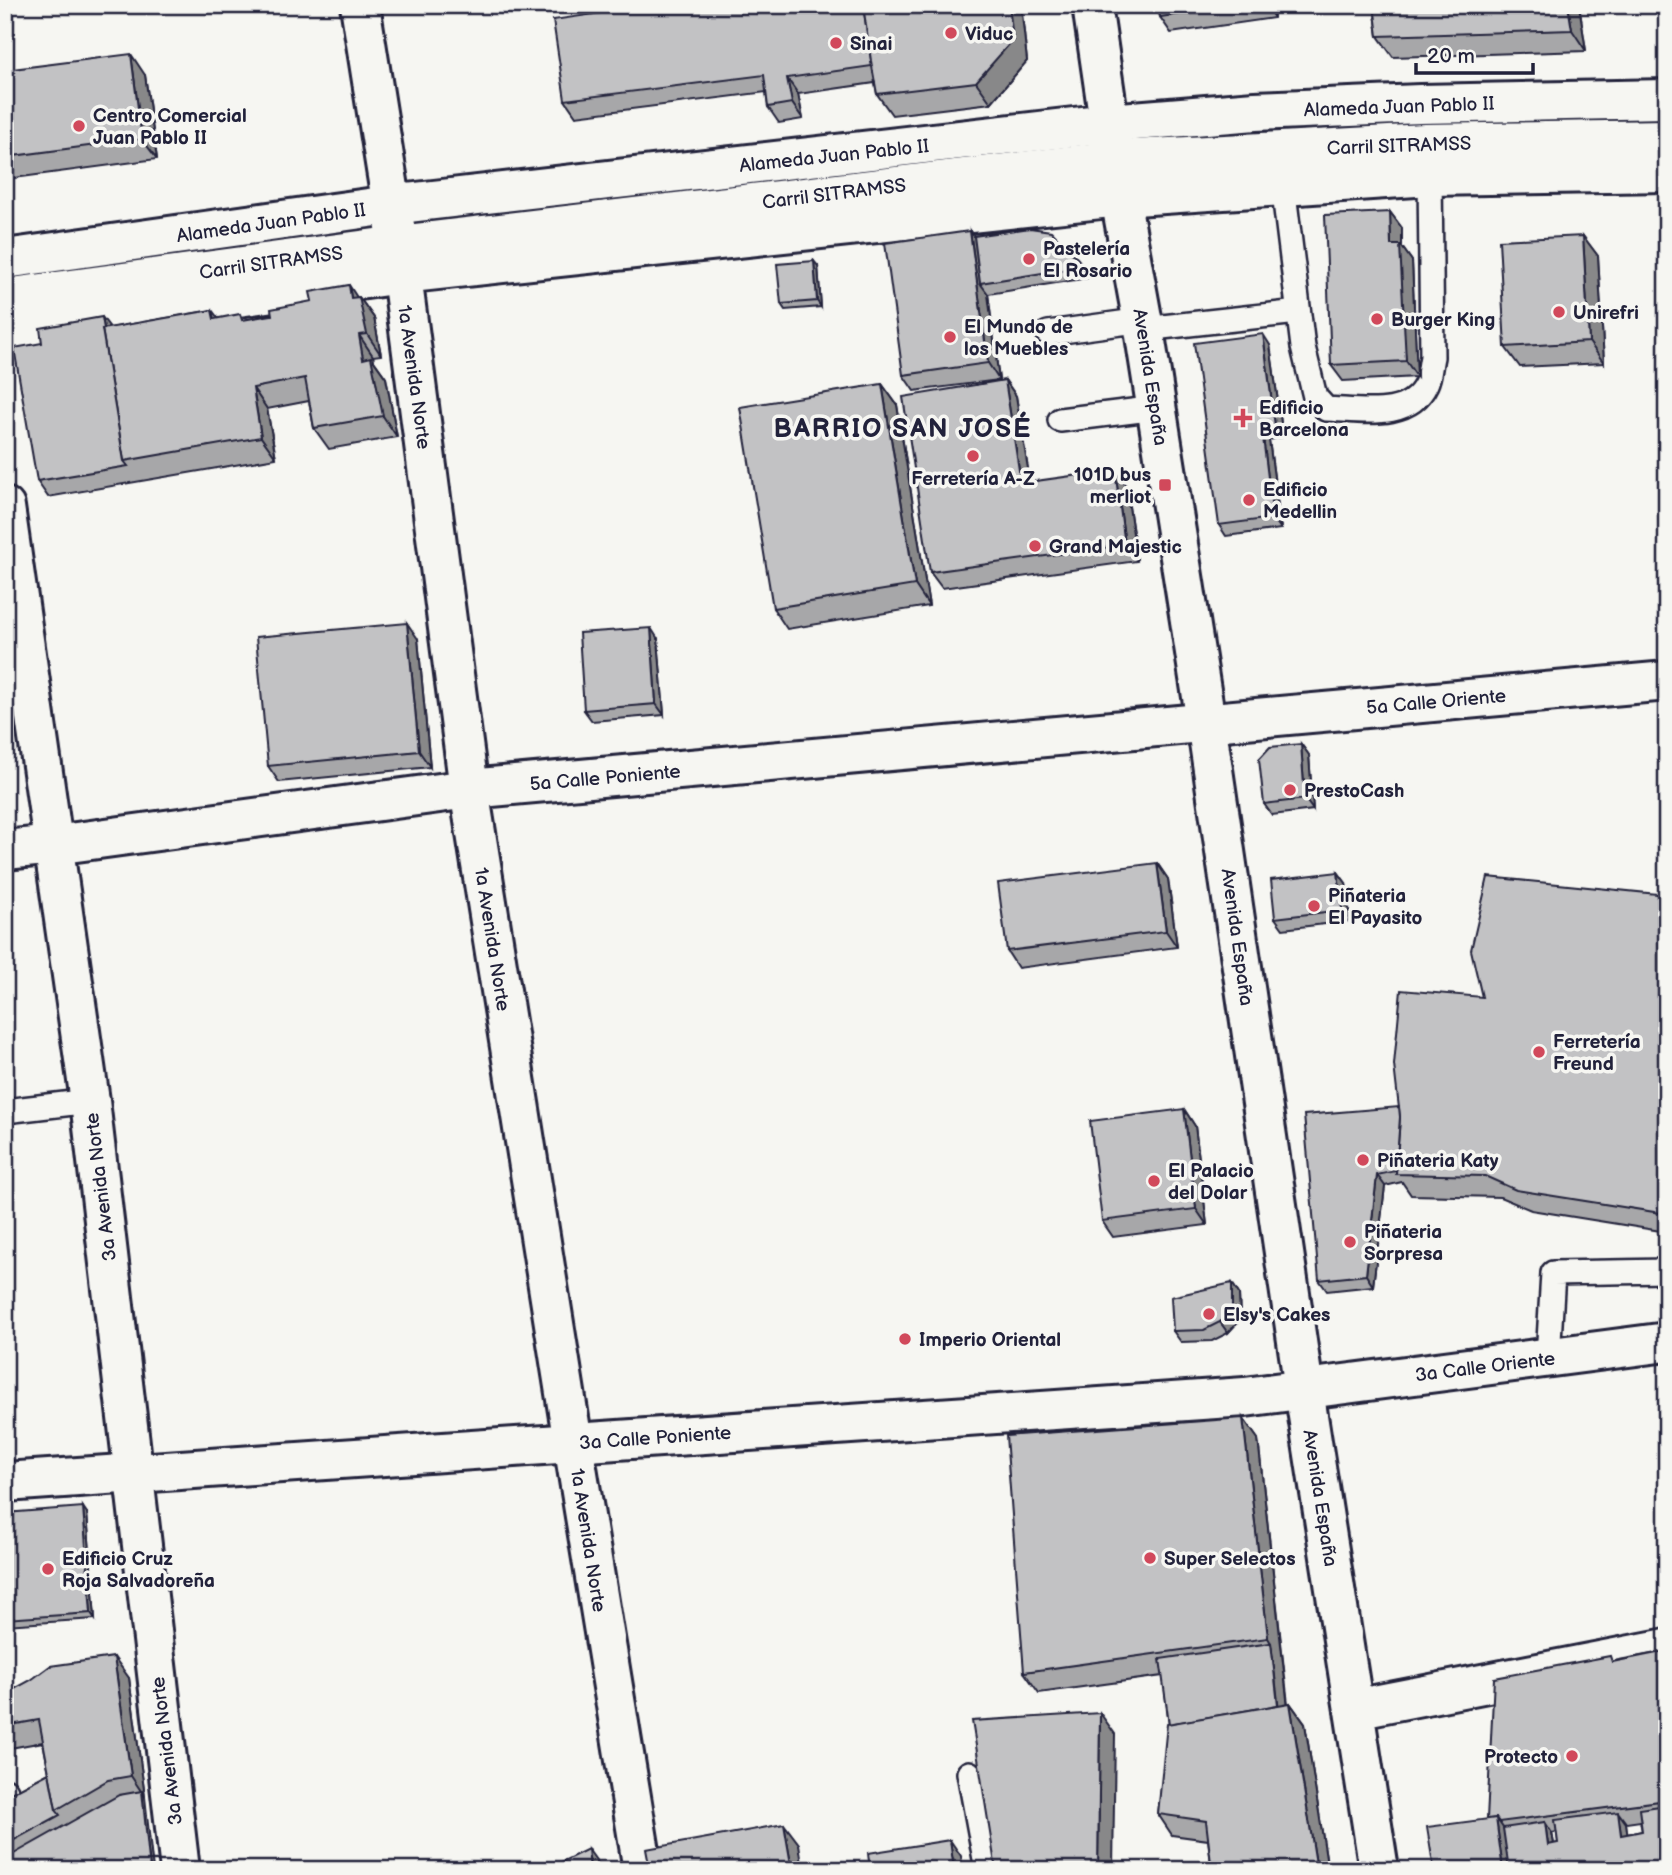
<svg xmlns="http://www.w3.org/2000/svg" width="1672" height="1875" viewBox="0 0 1672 1875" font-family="'Balsamiq Sans',sans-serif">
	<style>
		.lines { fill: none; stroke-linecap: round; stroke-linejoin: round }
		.lane-casing { stroke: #22223b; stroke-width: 28 }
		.street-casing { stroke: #22223b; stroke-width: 44 }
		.secondary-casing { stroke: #22223b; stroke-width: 44 }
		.primary-casing { stroke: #22223b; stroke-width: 44 }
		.lane { stroke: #f6f6f2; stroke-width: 23 }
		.street { stroke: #f6f6f2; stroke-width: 38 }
		.secondary { stroke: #f6f6f2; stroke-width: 38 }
		.primary { stroke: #f6f6f2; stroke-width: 38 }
		.wall { fill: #a7a7a9; stroke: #22223b; stroke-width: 2; fill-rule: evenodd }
		.shaded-wall { fill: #888889; stroke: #22223b; stroke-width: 2 }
		.building { fill: #c2c2c4; stroke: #22223b; stroke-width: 2 }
		.poi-dot { fill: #d1495b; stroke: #f6f6f2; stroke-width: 2.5 }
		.labels { text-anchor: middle; stroke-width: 7; stroke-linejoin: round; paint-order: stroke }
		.poi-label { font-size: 19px; font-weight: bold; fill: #22223b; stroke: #f6f6f2; text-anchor: start }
		.street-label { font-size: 19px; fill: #22223b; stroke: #f6f6f2 }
		.district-label { font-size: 26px; font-weight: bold; letter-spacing: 2px; fill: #22223b; stroke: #f6f6f2 }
	</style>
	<rect width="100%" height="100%" fill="#f6f6f2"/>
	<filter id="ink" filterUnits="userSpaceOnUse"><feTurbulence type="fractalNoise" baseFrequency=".0143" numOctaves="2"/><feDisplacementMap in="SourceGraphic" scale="14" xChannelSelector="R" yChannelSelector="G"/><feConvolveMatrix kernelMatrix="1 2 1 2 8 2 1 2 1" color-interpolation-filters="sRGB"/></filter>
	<g filter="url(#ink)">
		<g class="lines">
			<defs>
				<g id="lane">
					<path d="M1283,185L1303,347L1315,397L1326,409C1360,410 1409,421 1426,384C1430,376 1430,365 1432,357L1430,176"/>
					<polyline points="1144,329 1298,312"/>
					<polyline points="1048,333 1143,320"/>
					<polyline points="1060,420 1157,408"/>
					<polyline points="5,1111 90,1101"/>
					<polyline points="1548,1358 1553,1273 1667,1271"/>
					<polyline points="969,1773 987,1870"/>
					<polyline points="5,1790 6,1791"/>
				</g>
				<g id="street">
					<polyline points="360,5 398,245 469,789 573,1443 643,1870"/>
					<polyline points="5,507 90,1101 180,1870"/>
					<polyline points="5,850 54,845 469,789 1667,681"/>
					<polyline points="1354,1709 1667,1648"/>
				</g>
				<g id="secondary">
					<polyline points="1092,5 1120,197 1144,329 1206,722 1308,1416 1379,1870"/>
					<polyline points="5,1482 1245,1397 1667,1342"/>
				</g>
				<g id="primary">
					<polyline points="5,259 390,205 1109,123 1255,111 1420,104 1667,99"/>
					<polyline points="5,298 398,245 1115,160 1425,143 1667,139"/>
					<polyline points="5,330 401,274 1120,197 1430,176 1667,172"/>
				</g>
			</defs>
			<!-- lane casing -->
			<use href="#lane" class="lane-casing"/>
			<!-- street casing -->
			<use href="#street" class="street-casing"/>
			<!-- secondary casing -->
			<use href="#secondary" class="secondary-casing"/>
			<!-- primary casing -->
			<use href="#primary" class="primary-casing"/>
			<!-- lane -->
			<use href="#lane" class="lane"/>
			<!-- street -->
			<use href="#street" class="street"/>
			<!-- secondary -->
			<use href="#secondary" class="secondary"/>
			<!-- primary -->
			<use href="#primary" class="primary"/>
		</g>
		<!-- wall -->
		<g class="wall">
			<polygon points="656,5 1021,5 1027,61 991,103 892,115 877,94 875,83 798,94 803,119 779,123 768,107 766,92 576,116 565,100"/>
			<polygon points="1158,5 1273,5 1274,18 1171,33 1160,17"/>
			<polygon points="1374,5 1579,5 1586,51 1393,57 1378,36"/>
			<polygon points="5,70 145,75 157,159 7,179 5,177"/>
			<polygon points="1390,212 1402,228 1402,247 1412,261 1417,377 1343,381 1331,365"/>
			<polygon points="1030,228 1086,270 1088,278 988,294 999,380 914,391 903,375 974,236"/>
			<polygon points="1583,236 1598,256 1604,363 1520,367 1505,347"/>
			<polygon points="818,266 821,307 785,310 781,304"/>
			<polygon points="359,297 374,318 381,355 373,356 374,361 386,378 397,437 329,449 314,428 309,401 267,409 276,458 48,497 37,481 42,343 110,328 212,310 218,318 244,320"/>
			<polygon points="1270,345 1283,437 1269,440 1281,529 1226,536 1219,525"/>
			<polygon points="1005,380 1016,396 1030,482 1126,486 1137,561 942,588 930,572"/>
			<polygon points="882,384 897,405 929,606 787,629 773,608"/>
			<polygon points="418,639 430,767 279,782 268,766"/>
			<polygon points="658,639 664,715 592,721 584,710"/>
			<polygon points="1301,744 1309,755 1313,810 1272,815 1264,804"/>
			<polygon points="1157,863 1168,879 1177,947 1018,968 1007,951"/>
			<polygon points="1338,872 1346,883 1350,921 1283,929 1275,918"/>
			<polygon points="1667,895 1667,1232 1531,1210 1500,1197 1411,1195 1402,1182 1385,1186 1373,1286 1327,1291 1319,1280 1399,1107 1482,997"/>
			<polygon points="1184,1109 1195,1126 1207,1225 1113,1237 1102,1221"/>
			<polygon points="1232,1283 1239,1294 1240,1320 1228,1333 1212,1341 1181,1342 1173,1331"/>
			<polygon points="1243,1418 1258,1439 1288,1704 1290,1703 1305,1724 1328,1870 1210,1870 1211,1863 1208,1840 1172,1835 1158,1814 1169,1724 1163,1676 1039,1693 1024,1672"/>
			<polygon points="5,1513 87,1513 95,1619 5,1625"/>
			<path d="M1667,1651V1870H1434L1487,1819L1614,1661ZM1640,1821L1642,1831L1627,1834L1626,1823ZM1557,1832L1558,1843L1554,1844L1552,1833Z"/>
			<polygon points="129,1678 145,1797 5,1870 5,1796 49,1773 43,1742 5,1749 5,1694"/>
		</g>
		<!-- shaded-wall -->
		<g class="shaded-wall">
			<polygon points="1009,5 1021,5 1027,61 991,103 976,82"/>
			<polygon points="1266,5 1273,5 1274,18"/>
			<polygon points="1568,5 1579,5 1586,51 1572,30"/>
			<polygon points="131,54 145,75 157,159 142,139"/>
			<polygon points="787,78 798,94 803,119 792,103"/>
			<polygon points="1390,212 1402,228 1402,247 1412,261 1417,377 1406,361 1391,245"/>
			<polygon points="970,231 982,247 980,283 988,294 999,380 988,363"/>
			<polygon points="1583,236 1598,256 1604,363 1589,342"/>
			<polygon points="1078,259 1086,270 1088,278 1080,267"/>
			<polygon points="814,261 818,266 821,307 817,301"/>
			<polygon points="349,285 360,302 359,297 374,318 381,355 367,334 351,298"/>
			<polygon points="102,317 114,333 127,460"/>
			<polygon points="1263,334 1270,345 1283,437 1275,426"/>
			<polygon points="359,335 373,356 374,361 386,378 397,437 383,416 363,359"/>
			<polygon points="1005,380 1016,396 1033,499 1021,483"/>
			<polygon points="882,384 897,405 929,606 915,585"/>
			<polygon points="253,388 267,409 276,458 261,437"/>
			<polygon points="1262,429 1269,440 1281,529 1273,518"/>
			<polygon points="1115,470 1126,486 1137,561 1125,545"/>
			<polygon points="407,623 418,639 430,767 419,751"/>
			<polygon points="651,628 658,639 664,715 656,704"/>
			<polygon points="1301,744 1309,755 1313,810 1305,799"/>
			<polygon points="1157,863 1168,879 1177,947 1166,931"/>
			<polygon points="1338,872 1346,883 1350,921 1342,910"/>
			<polygon points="1184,1109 1195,1126 1207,1225 1196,1209"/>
			<polygon points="1377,1175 1385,1186 1373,1286 1366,1275"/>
			<polygon points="1232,1283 1239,1294 1240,1320 1228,1333 1220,1322"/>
			<polygon points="1243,1418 1258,1439 1290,1726 1279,1710 1271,1643 1268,1638"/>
			<polygon points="83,1507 87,1513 95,1619 91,1613"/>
			<polygon points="114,1657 129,1678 145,1797 131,1776"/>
			<polygon points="1290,1703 1305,1724 1328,1870 1317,1870"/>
			<polygon points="1100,1713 1115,1734 1113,1870 1098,1870"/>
			<polygon points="142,1791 145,1797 153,1870 150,1870"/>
			<polygon points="1618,1812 1626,1823 1629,1846 1621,1835"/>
			<polygon points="1496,1818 1511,1839 1515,1870 1503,1870"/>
			<polygon points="1545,1822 1552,1833 1556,1856 1548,1845"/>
			<polygon points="784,1824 799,1844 803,1870 792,1870"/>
			<polygon points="950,1840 961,1856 963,1870 954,1870"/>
			<polygon points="588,1849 603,1870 590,1870"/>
		</g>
		<!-- building -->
		<g class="building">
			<polygon points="656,5 863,5 872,66 787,78 792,103 768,107 764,75 565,100 553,20"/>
			<polygon points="863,5 1009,5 1013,40 976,82 877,94 871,61"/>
			<polygon points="1158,5 1239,5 1160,17"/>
			<polygon points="1374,5 1568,5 1572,30 1378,36"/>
			<polygon points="131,54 142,139 5,157 5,70"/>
			<polygon points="1390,212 1391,245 1400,245 1406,361 1331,365 1325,215"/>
			<polygon points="1030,228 1051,231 1078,259 1080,267 980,283 974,236"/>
			<polygon points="970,231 988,363 903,375 885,243"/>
			<polygon points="1583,236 1589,342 1505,347 1499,240"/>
			<polygon points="814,261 817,301 781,304 777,264"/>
			<polygon points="349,285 351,298 359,297 367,334 359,335 363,359 371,357 383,416 314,428 305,378 253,388 261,437 124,461 102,329 212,310 214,319 240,314 242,320 272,315 271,309 312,301 310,292"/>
			<polygon points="102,317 104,329 102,329 124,461 128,466 37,481 14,348 42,343 40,328"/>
			<polygon points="1263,334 1275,426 1262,429 1273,518 1219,525 1194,343"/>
			<polygon points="1005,380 1021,483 1115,470 1125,545 930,572 903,397"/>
			<polygon points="882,384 915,585 773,608 740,407"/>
			<polygon points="407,623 419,751 268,766 256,637"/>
			<polygon points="651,628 656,704 584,710 579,633"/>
			<polygon points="1301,744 1305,799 1264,804 1259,759 1270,747"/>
			<polygon points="1157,863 1166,931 1007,951 998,883"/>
			<polygon points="1338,872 1342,910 1275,918 1271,880"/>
			<polygon points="1488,877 1667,895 1667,1214 1516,1190 1485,1176 1396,1174 1400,1117 1394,1065 1401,990 1482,997 1471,950"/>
			<polygon points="1399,1107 1400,1117 1396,1171 1377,1175 1366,1275 1319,1280 1304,1115"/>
			<polygon points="1184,1109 1196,1209 1102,1221 1090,1121"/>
			<polygon points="1232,1283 1232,1309 1220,1322 1204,1330 1173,1331 1171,1297"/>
			<polygon points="1243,1418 1268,1638 1024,1672 1006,1436"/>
			<polygon points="83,1507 91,1613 5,1619 5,1513"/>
			<polygon points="1271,1643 1278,1705 1169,1724 1160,1659"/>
			<polygon points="1667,1651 1667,1800 1499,1822 1496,1818 1487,1819 1494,1678 1610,1656 1612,1662"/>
			<polygon points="114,1657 131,1776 108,1780 56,1810 39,1720 5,1726 5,1694 31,1680 50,1666"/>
			<polygon points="1290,1703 1317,1870 1210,1870 1211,1863 1206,1821 1158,1814 1167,1724"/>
			<polygon points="1100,1713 1098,1870 996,1870 972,1721"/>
			<polygon points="49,1773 56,1810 60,1815 5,1845 5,1796"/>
			<polygon points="142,1791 150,1870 5,1870 5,1859 119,1795"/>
			<polygon points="1667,1805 1667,1870 1509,1870 1503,1828 1545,1822 1548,1845 1558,1843 1555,1820 1618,1812 1621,1835 1632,1833 1642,1831 1639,1809"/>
			<polygon points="1496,1818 1503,1870 1434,1870 1427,1827"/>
			<polygon points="784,1824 792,1870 650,1870 646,1849"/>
			<polygon points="950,1840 954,1870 870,1870 868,1853"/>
			<polygon points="588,1849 590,1870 545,1870"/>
		</g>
	</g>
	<!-- markers -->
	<g class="poi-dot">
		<circle cx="951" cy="33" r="7"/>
		<circle cx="836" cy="43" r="7"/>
		<circle cx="79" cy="126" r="7"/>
		<circle cx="1029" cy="259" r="7"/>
		<circle cx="1559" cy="312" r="7"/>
		<circle cx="1377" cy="319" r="7"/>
		<circle cx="950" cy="337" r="7"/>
		<path d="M1239.5 407.5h7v7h7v7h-7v7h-7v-7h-7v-7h7z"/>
		<circle cx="973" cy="456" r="7"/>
		<rect x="1158" y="478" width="14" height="14" rx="3.5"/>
		<circle cx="1249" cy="500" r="7"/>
		<circle cx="1035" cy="546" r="7"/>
		<circle cx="1290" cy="790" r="7"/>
		<circle cx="1314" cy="906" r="7"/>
		<circle cx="1539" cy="1052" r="7"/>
		<circle cx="1363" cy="1160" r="7"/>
		<circle cx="1154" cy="1181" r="7"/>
		<circle cx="1350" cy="1242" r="7"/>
		<circle cx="1209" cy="1314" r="7"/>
		<circle cx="905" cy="1339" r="7"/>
		<circle cx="1150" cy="1558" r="7"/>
		<circle cx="48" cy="1569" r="7"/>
		<circle cx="1572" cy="1756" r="7"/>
	</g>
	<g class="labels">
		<!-- poi labels -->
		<g class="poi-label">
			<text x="965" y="40">Viduc</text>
			<text x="850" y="50">Sinai</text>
			<text x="93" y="122">Centro Comercial<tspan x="93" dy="22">Juan Pablo II</tspan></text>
			<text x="1043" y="255">Pastelería<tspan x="1043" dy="22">El Rosario</tspan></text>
			<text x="1573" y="319">Unirefri</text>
			<text x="1391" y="326">Burger King</text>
			<text x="964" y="333">El Mundo de<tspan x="964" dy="22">los Muebles</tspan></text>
			<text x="1259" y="414">Edificio<tspan x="1259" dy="22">Barcelona</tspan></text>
			<text x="1151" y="481" text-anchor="end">101D bus<tspan x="1151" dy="22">merliot</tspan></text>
			<text x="973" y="485" text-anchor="middle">Ferretería A-Z</text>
			<text x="1263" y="496">Edificio<tspan x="1263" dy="22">Medellin</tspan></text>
			<text x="1049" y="553">Grand Majestic</text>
			<text x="1304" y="797">PrestoCash</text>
			<text x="1328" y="902">Piñateria<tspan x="1328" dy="22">El Payasito</tspan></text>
			<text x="1553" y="1048">Ferretería<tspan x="1553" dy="22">Freund</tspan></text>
			<text x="1377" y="1167">Piñateria Katy</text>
			<text x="1168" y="1177">El Palacio<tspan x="1168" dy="22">del Dolar</tspan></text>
			<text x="1364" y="1238">Piñateria<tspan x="1364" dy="22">Sorpresa</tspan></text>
			<text x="1223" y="1321">Elsy's Cakes</text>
			<text x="919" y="1346">Imperio Oriental</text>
			<text x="62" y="1565">Edificio Cruz<tspan x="62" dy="22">Roja Salvadoreña</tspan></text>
			<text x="1164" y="1565">Super Selectos</text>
			<text x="1558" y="1763" text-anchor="end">Protecto</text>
		</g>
		<!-- street labels -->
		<g class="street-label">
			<text transform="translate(1399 106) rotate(-2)" y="7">Alameda Juan Pablo II</text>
			<text transform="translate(1399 145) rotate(-2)" y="7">Carril SITRAMSS</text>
			<text transform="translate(834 155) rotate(-6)" y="7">Alameda Juan Pablo II</text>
			<text transform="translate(834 193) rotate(-7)" y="7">Carril SITRAMSS</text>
			<text transform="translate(271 222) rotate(-8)" y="7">Alameda Juan Pablo II</text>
			<text transform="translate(271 262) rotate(-8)" y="7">Carril SITRAMSS</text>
			<text transform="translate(415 377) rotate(82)" y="7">1a Avenida Norte</text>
			<text transform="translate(1151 377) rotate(81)" y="7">Avenida España</text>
			<text transform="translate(1436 701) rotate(-5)" y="7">5a Calle Oriente</text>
			<text transform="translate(605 777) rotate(-5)" y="7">5a Calle Poniente</text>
			<text transform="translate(1238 937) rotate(82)" y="7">Avenida España</text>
			<text transform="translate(493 939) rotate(81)" y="7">1a Avenida Norte</text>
			<text transform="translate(100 1187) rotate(-97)" y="7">3a Avenida Norte</text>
			<text transform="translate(1485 1366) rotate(-7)" y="7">3a Calle Oriente</text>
			<text transform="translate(655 1437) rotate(-4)" y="7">3a Calle Poniente</text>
			<text transform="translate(1321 1498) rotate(81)" y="7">Avenida España</text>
			<text transform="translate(589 1540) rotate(81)" y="7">1a Avenida Norte</text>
			<text transform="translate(166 1751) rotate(-97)" y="7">3a Avenida Norte</text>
		</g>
		<!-- district labels -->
		<g class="district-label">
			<text x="903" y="437">BARRIO SAN JOSÉ</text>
		</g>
	</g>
	<!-- margin -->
	<rect width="1672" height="1875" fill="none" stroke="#f6f6f2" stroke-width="28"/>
	<rect x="14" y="14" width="1644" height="1847" fill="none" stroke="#22223b" stroke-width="2.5" filter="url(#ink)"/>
	<!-- scale -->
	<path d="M1416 63v10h117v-10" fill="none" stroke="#22223b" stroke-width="3.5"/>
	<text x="1427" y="63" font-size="21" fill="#22223b" stroke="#f6f6f2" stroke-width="5" paint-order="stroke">20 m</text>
</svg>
